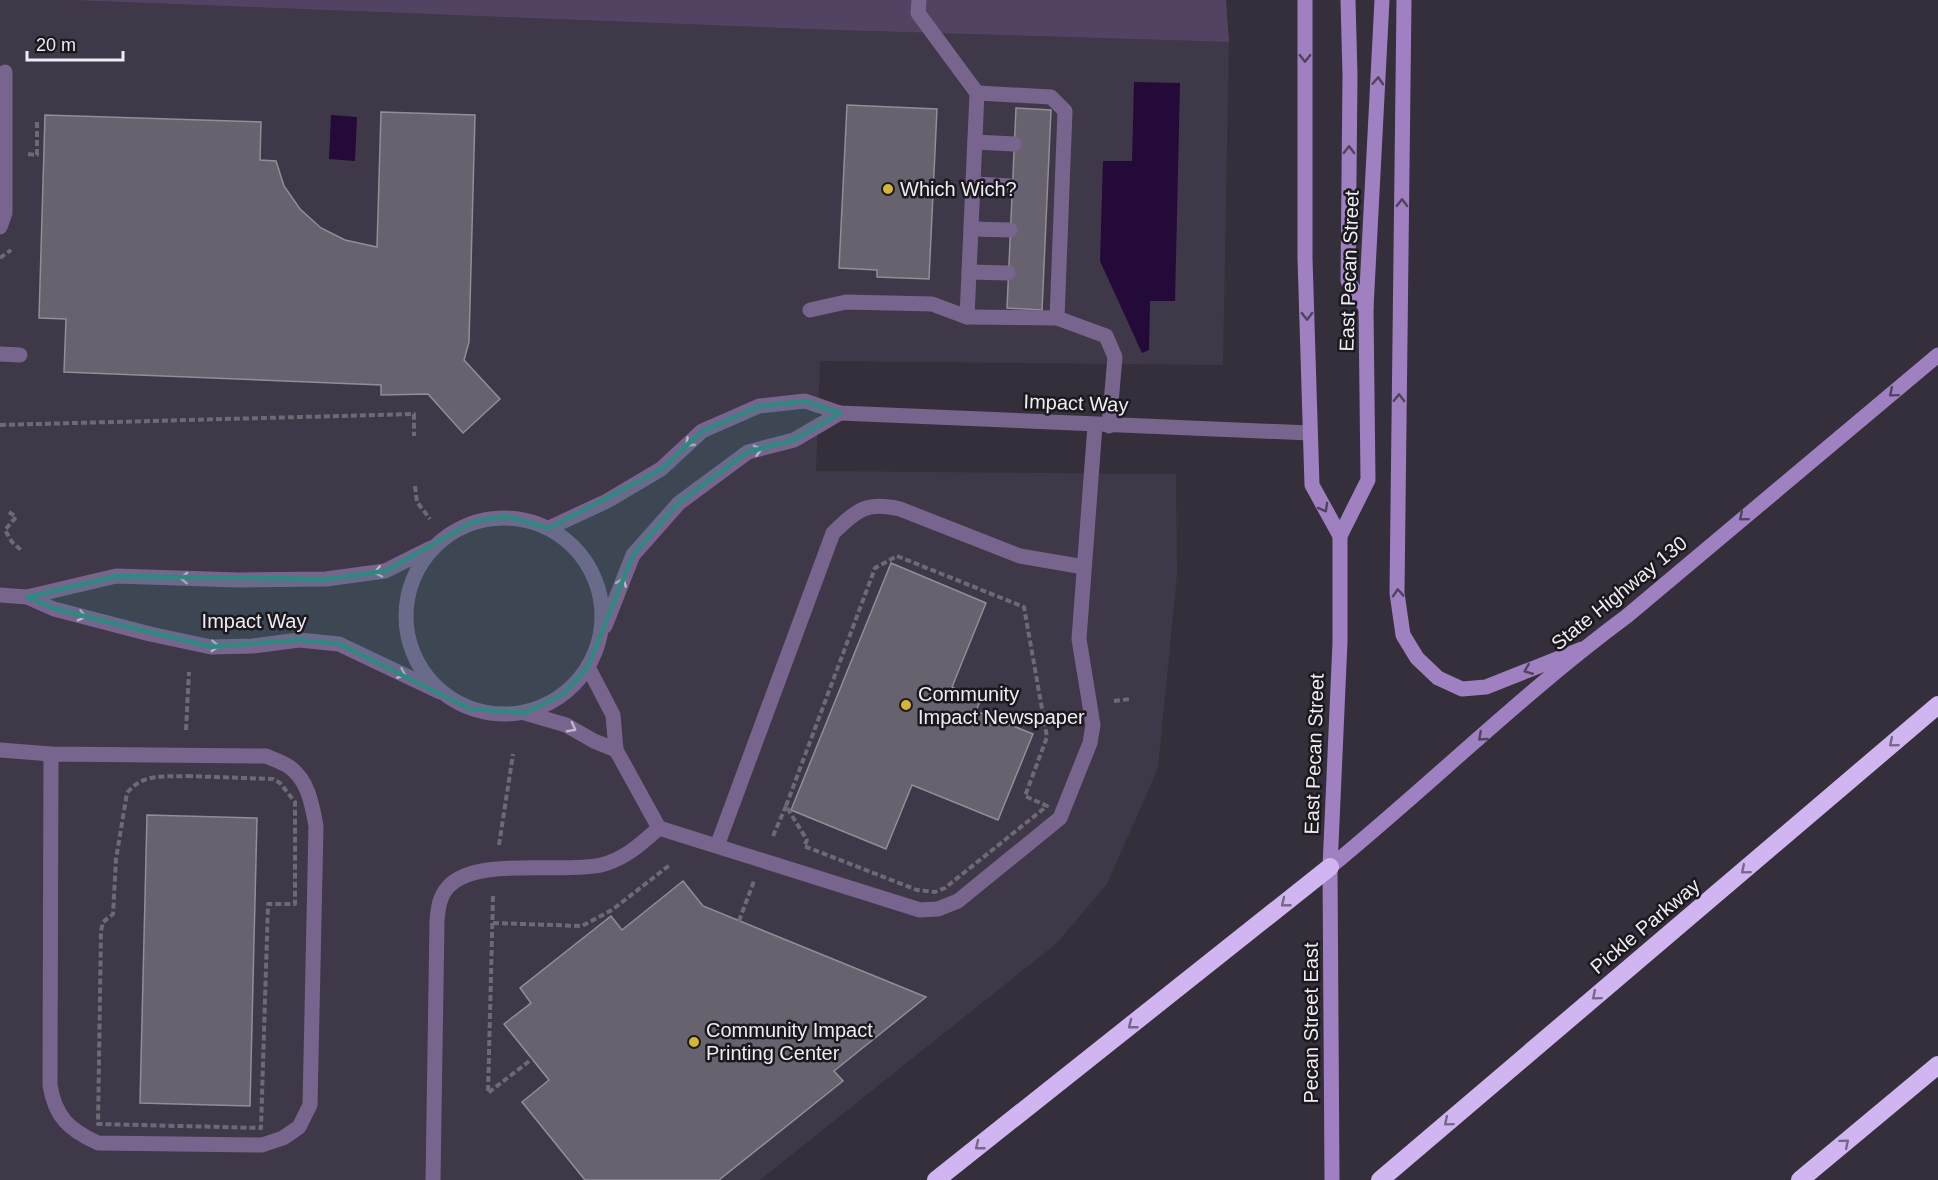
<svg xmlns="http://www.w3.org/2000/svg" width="1938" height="1180" viewBox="0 0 1938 1180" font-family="Arial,sans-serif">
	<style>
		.built { fill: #3f3848 }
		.green { fill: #514361 }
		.water { fill: #230a38 }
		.building { fill: #67626e; stroke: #938d9a; stroke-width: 1.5 }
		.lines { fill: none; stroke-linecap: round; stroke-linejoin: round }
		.path { stroke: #6e6a73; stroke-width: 4; stroke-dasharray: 6 3; stroke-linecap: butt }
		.service { stroke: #78658e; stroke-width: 15 }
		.minor { stroke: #78658e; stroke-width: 15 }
		.secondary { stroke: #9f81c1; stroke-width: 15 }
		.motorway { stroke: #d0b5f0; stroke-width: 18 }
		.oneway { stroke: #50435f }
		.oneway2 { stroke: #bfb6cb }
		.oneway3 { stroke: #766786 }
		.marked { fill: #318882; fill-opacity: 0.2; stroke: #318882; stroke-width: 4.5; stroke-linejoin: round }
		.poi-dot { fill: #d4b635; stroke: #1b191d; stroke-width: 2 }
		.labels { text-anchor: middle; stroke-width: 5; stroke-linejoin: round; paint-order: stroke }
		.poi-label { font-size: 20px; fill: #efecf3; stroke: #1b191d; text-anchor: start }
		.street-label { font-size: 20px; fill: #efecf3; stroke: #1b191d }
	</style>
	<rect width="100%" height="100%" fill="#342f3a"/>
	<!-- built -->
	<polygon class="built" points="0,0 68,0 834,30 1229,42 1223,365 820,361 816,471 1176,474 1177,575 1158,768 1107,884 1058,942 760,1180 0,1180"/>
	<!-- green -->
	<polygon class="green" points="68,0 1226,0 1229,42 834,30"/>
	<!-- water -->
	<g class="water">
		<polygon points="1134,82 1180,83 1175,301 1150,301 1149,350 1142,353 1100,261 1103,161 1132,161"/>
		<polygon points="331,115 357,117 355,161 329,159"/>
	</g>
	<!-- building -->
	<g class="building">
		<polygon points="847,105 937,109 929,279 877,277 877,270 839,268"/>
		<polygon points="1016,108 1051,110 1042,310 1007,308"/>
		<polygon points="381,112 475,115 469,342 464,360 500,399 463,433 428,394 381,395 381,385 64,372 66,319 39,318 45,115 261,122 260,160 276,161 284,186 300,209 321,228 345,240 377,247"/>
		<polygon points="891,563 986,603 952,687 981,699 976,711 1033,734 998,820 912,785 886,849 791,810"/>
		<polygon points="147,815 257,818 250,1106 140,1103"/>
		<polygon points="683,881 703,906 926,997 834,1071 843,1081 719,1180 585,1180 522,1102 549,1080 504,1024 531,1003 520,988 611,916 622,930"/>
	</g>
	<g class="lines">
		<!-- path -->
		<g class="path">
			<polyline points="28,154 37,155 37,119"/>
			<polyline points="0,258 11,250"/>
			<polyline points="0,425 414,414 414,436"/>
			<polyline points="415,486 417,502 430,519"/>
			<polyline points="9,512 16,517 5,530 12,542 21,550"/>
			<polygon points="897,556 1024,607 1047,737 1025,796 1047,806 945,888 935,892 917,890 804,846 807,840 786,806 875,568"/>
			<polyline points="1114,701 1130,699"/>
			<polyline points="186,730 189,672"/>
			<path d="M187,776L273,779L280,783L295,802V904H268L261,1128L98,1124L101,931L103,922L113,914L116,859L127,793C143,773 163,777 187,776Z"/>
			<polyline points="773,836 786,806"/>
			<polyline points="499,845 513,754"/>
			<polyline points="493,896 488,1093 532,1059"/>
			<polyline points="739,921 754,881"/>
			<polyline points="493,923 582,926 612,910 671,864"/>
		</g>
		<!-- service -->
		<g class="service">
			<polyline points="975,142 1014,144"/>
			<polyline points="973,184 1012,186"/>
			<polyline points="0,227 5,213 5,72"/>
			<polyline points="971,229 1010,230"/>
			<polyline points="969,272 1008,273"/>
			<polyline points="810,310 846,302 932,304 967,317 977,93 918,13 919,0"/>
			<polyline points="967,317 1057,318 1065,111 1051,97 977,93"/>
			<polyline points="1057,318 1106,336 1115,357 1109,426"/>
			<polyline points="0,354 20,355"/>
			<path d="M0,750L51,754L266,756C273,759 282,762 288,766C308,779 312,804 316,826L310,1105L299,1127L283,1138L262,1145L98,1143C69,1130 55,1117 50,1085L51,754"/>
			<polyline points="616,750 659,828 920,910 938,909 958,901 1060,818 1090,743 1093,725 1079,639 1095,425"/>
			<path d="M717,846L833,533C857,510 866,501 900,509L1020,556L1084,567"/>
			<path d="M433,1180L437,921C438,909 439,897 448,887C476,856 561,874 601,865C625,859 641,844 659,828"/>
		</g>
		<!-- minor -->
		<g class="minor">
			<circle cx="504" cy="616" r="98"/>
			<polyline points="549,528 607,501 661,469 702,431 759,406 805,401 840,413 1310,433"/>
			<polyline points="0,595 27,597 116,576 239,580 326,579 385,571 431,548"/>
			<polyline points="27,597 54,609 150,634 211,647 253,646 299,640 339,644 440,692"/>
			<polyline points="605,626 633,555 679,503 748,452 794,440 840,413"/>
			<polyline points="525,713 566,725 594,741 616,750 613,715 588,667"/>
		</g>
		<!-- secondary -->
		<g class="secondary">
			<polyline points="1305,0 1305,258 1312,485 1340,536"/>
			<polyline points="1348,0 1350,75 1348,281 1366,308"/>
			<polyline points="1404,0 1397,593 1403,635 1417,658 1438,678 1462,689 1486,687 1582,649"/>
			<path d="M1330,867C1430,785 1523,693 1627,616L1938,355"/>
			<polyline points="1332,1180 1330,867 1340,642 1340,536 1368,480 1366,308 1382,0"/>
		</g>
		<!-- motorway -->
		<g class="motorway">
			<polyline points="936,1180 1330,867"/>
			<polyline points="1380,1180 1938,705"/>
			<polyline points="1800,1180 1938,1065"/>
		</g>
	</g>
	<!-- one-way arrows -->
	<defs><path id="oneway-chevron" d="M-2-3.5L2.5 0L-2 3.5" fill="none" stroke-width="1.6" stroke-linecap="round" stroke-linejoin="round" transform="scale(1.5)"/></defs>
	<g class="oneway">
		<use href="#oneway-chevron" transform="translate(1305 58) rotate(90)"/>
		<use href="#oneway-chevron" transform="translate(1378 81) rotate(-87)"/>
		<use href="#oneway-chevron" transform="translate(1349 150) rotate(-89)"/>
		<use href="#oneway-chevron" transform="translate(1402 203) rotate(-89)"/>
		<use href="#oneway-chevron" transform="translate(1307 316) rotate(89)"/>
		<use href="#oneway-chevron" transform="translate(1893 393) rotate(140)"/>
		<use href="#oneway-chevron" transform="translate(1399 398) rotate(-89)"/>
		<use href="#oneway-chevron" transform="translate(1324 508) rotate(61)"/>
		<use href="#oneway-chevron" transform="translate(1743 517) rotate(140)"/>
		<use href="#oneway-chevron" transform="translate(1398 593) rotate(-94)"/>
		<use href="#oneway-chevron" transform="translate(1528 670) rotate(158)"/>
		<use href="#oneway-chevron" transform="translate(1482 737) rotate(139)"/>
	</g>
	<g class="oneway2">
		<use href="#oneway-chevron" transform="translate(689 443) rotate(137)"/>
		<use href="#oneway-chevron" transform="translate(758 450) rotate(-15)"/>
		<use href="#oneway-chevron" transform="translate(378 572) rotate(168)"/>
		<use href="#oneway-chevron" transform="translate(184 578) rotate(-178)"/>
		<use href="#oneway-chevron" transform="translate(622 582) rotate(-69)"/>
		<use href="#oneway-chevron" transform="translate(82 616) rotate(15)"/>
		<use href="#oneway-chevron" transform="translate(215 646) rotate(3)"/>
		<use href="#oneway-chevron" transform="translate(402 674) rotate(24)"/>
		<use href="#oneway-chevron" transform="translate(572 728) rotate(28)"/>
	</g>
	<g class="oneway3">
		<use href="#oneway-chevron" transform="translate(1893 743) rotate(140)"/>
		<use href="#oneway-chevron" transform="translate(1745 870) rotate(140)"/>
		<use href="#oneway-chevron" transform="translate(1285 903) rotate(141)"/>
		<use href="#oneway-chevron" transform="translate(1596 996) rotate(140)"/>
		<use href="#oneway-chevron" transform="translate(1132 1025) rotate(142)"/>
		<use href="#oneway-chevron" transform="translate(1448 1122) rotate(140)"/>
		<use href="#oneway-chevron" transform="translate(1845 1143) rotate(-40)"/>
		<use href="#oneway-chevron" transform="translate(979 1146) rotate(142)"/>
	</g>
	<!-- marked area -->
	<path class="marked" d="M805,401L840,413L794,440L748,452L679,503L633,555L588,667L564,694L525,713L470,709L339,644L299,640L211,647L54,609L27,597L116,576L326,579L385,571L474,521L506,516L549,528L661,469L702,431L759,406Z"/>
	<!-- markers -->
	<g class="poi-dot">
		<circle cx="888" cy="189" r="6"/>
		<circle cx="906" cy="705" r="6"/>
		<circle cx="694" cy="1042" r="6"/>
	</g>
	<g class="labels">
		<!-- poi labels -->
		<g class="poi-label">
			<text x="900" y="196">Which Wich?</text>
			<text x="918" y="701">Community<tspan x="918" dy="23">Impact Newspaper</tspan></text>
			<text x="706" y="1037">Community Impact<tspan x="706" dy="23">Printing Center</tspan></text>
		</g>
		<!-- street labels -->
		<g class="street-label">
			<text transform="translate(1349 271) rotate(-88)" y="7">East Pecan Street</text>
			<text transform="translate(1076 403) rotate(2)" y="7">Impact Way</text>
			<text transform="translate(1619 593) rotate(-39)" y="7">State Highway 130</text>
			<text x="254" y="628">Impact Way</text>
			<text transform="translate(1314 754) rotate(-88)" y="7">East Pecan Street</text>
			<text transform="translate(1645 926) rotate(-40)" y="7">Pickle Parkway</text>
			<text transform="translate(1311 1023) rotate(-90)" y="7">Pecan Street East</text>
		</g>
	</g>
	<!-- scale -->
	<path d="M27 51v9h96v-9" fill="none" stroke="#efecf3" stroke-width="3"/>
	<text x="36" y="51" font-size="18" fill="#efecf3" stroke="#1b191d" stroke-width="4.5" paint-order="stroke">20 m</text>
</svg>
